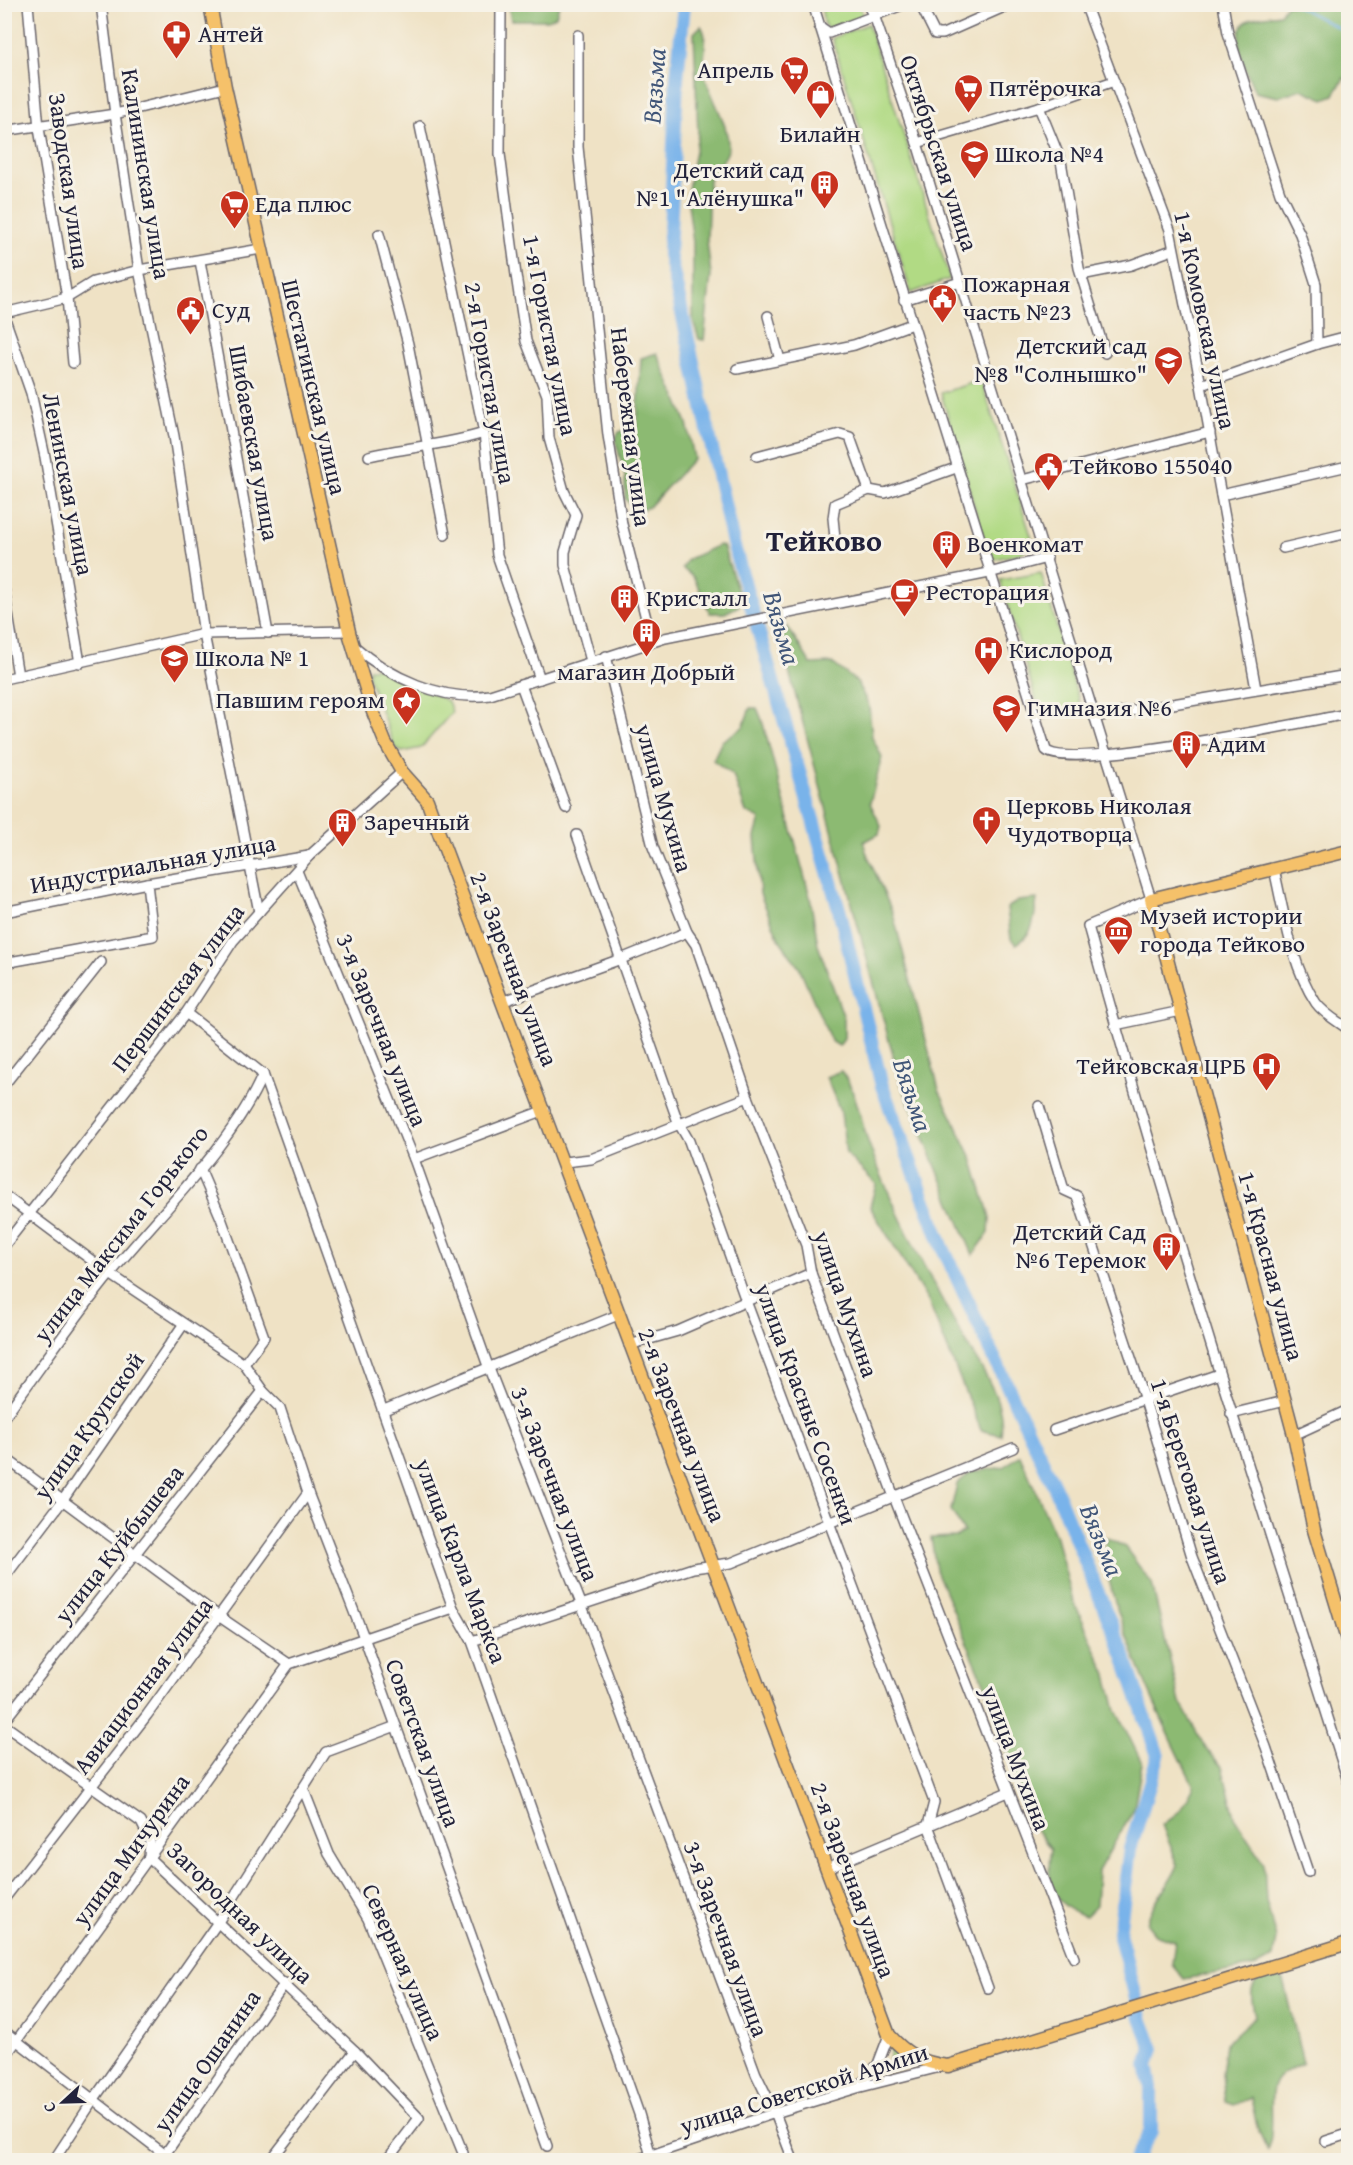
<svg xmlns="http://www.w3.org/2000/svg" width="1353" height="2165" viewBox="0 0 1353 2165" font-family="'Gentium Book Plus',serif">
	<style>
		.green { fill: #b1da84; stroke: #6a7e60; stroke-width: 1.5 }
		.forest { fill: #8cba72; stroke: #576e56; stroke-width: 1.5 }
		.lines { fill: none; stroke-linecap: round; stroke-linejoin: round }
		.stream { stroke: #79b3ea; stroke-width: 2 }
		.river { stroke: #79b3ea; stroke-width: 14 }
		.minor-casing { stroke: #6a656b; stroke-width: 12 }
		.major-casing { stroke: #6a656b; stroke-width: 15 }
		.minor { stroke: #fff; stroke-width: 9 }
		.major { stroke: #f5c16b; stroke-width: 12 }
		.labels { text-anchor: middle; stroke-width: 6; stroke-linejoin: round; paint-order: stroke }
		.poi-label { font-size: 24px; fill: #22223b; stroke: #f7f3e8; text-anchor: start }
		.street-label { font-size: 24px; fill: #22223b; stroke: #f7f3e8 }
		.water-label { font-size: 26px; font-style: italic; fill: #405578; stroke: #f7f3e8 }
		.district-label { font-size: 30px; font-weight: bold; fill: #22223b; stroke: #f7f3e8 }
	</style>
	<rect width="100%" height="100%" fill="#f7f3e8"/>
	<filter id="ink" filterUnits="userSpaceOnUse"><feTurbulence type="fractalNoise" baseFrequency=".0167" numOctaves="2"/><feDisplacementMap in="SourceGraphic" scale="12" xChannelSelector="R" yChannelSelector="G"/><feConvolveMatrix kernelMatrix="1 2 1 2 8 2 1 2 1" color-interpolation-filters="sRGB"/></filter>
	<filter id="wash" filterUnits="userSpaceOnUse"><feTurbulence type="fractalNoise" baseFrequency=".008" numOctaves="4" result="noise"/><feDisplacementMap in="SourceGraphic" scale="24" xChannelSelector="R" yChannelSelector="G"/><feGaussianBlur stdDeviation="1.35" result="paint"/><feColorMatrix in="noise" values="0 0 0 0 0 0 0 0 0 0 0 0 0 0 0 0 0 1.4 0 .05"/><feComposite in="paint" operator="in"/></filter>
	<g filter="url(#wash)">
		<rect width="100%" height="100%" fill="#efe2c5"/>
		<!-- green -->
		<g class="green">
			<polygon points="821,5 858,5 864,16 828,29 824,24"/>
			<polygon points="868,24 950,279 911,293 832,38"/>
			<polygon points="981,380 1034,545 1019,554 990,560 941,393"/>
			<polygon points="1041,573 1081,708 1042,720 1000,580"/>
			<polygon points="378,667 448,701 452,712 421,748 402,752 395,748 368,676 369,669"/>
			<polygon points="891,2049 917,2065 887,2072"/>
		</g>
		<!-- forest -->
		<g class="forest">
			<polygon points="508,5 508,4 559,5 556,16 547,20 511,20"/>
			<path d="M1286,5H1348V81L1344,78L1334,95L1324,99L1301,89L1278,97L1255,92C1248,75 1225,30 1251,19C1259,15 1271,16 1280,14Z"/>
			<path d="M701,26C711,41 700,59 705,75C711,100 730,124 728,150C726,162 713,168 709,180L707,241L711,275L704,340L699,339L693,321V243L687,195L698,134L694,33Z"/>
			<polygon points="657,353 687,423 694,458 649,507 637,511 625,499 625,476 615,439 619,432 637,426 641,358"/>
			<polygon points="719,545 723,546 740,598 739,606 725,613 710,613 694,578 682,568 688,559"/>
			<polygon points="787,626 811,664 832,663 857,682 869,706 872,737 882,757 870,803 881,826 879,834 864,842 865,849 893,914 939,1090 972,1158 990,1217 989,1233 973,1255 900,1081 781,642"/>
			<polygon points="750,708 757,708 762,720 810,897 818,945 844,1018 844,1039 839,1046 831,1041 800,969 779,939 760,894 755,837 760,819 746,812 733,775 713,760 722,741 743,727"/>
			<path d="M1037,899C1034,918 1035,934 1016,944L1011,939L1007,908L1018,901Z"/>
			<path d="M841,1071C858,1093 860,1121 870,1147C896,1216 930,1280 967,1344C983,1372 1006,1401 1001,1435L981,1430L928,1301L870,1207L876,1184L846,1154L841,1113L826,1077Z"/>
			<path d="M1020,1455L1056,1537L1072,1597L1107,1675L1116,1710L1142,1763L1134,1809L1098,1871L1096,1906L1086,1916C1053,1907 1045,1880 1051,1849L1037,1831L1031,1800L1016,1783L987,1690L936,1570L931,1538L956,1537L964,1532L951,1510L957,1484L971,1472L1004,1467Z"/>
			<path d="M1106,1537L1125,1547L1152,1584L1180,1702L1205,1747L1222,1767L1236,1820L1264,1863L1266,1901L1276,1938L1273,1957L1257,1966L1184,1979L1172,1964L1175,1941L1155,1934L1147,1924C1152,1899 1169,1888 1178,1865L1162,1825L1181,1810L1194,1786C1169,1736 1095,1587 1106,1537Z"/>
			<path d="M1272,1969L1283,1980L1303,2063C1295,2067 1285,2071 1279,2077C1264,2091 1278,2129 1267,2149L1257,2127L1251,2098L1233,2105L1225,2102L1222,2074L1226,2043L1255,2016C1249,1988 1249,1985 1272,1969Z"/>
		</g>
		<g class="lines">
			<!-- stream -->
			<polyline class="stream" points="1293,4 1348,33"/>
			<!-- river -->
			<polyline class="river" points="684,4 677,78 669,254 733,543 840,913 882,1086 942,1246 1055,1488 1124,1656 1158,1756 1130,1849 1119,1933 1142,2021 1153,2049 1147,2065 1151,2087 1151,2131 1135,2160"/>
		</g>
	</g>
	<g filter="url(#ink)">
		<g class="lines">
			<defs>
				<g id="minor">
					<polyline points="28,4 39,128 67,298 73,363"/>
					<polyline points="101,4 115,114 139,270 174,436 204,634 259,912"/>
					<path d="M813,4L1046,750C1067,772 1307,721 1348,714"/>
					<path d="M867,4L875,18L917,143L1151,899L1088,926C1167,1213 1258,1497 1348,1781"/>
					<polyline points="920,4 935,34 943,34 1011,4"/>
					<polyline points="1085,4 1170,230 1201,385 1256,689"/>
					<polyline points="1223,4 1228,33 1280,193 1300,234 1316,284 1317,344"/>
					<polyline points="501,7 500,154 516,275 526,341 547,395 549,438 564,491 576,515 565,552 565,565 591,661"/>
					<polyline points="819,26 829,33 905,4"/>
					<polyline points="578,35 578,147 608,435 622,524 652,642"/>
					<polyline points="1039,107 1061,161 1079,268 1105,353"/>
					<polyline points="420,126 484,433 497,555 540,679"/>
					<polyline points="4,131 115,114 225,87"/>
					<polyline points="917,143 1039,107 1114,81"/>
					<polyline points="379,234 408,344 445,535"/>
					<polyline points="200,261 268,633"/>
					<polyline points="1081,275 1131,265 1172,250"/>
					<polyline points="904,300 960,282"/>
					<polyline points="4,313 67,298 93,282 139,270 261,249"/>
					<polyline points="4,316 31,393 45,457 80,663"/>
					<polyline points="768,316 780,360"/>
					<polyline points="737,369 854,345 912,324"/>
					<polyline points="1201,385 1317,344 1348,336"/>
					<path d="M369,456C407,447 447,445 484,433"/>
					<polyline points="757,456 840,434 850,437 869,490 885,493 956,468"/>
					<polyline points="1022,480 1210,432"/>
					<polyline points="1221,495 1348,466"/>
					<polyline points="835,538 833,518 835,504 869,490"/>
					<polyline points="1283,548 1348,533"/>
					<polyline points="4,589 18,676"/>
					<path d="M354,646C389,677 442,702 490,695L665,638L989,573L1047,558"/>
					<polyline points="606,656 653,847 687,932 696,945 748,1097 806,1245 811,1273 894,1497 1074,1958"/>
					<polyline points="4,679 204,634 348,631"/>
					<polyline points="521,685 566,808"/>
					<polyline points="1094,717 1348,675"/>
					<polyline points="577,835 678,1122 689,1141 746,1301 934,1802 928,1825 988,1988"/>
					<path d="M1274,869C1284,912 1291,965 1316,1003C1324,1014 1337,1021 1348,1029"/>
					<polyline points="297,871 414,1159 488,1366 582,1606 756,2074 775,2113 793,2160"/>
					<polyline points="4,912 147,883 309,856"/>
					<polyline points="4,963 153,936 147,883"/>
					<polyline points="504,1001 621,959 687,932"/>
					<polyline points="186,1013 263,1074 453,1608 472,1641 639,2114 651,2156"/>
					<polyline points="1115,1025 1181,1011"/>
					<polyline points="4,1085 101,962"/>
					<polyline points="1039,1106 1064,1190 1077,1196 1145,1400 1192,1557 1266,1747 1308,1872"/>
					<polyline points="414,1159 545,1110"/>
					<polyline points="564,1162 591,1159 748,1097"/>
					<polyline points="200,1169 221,1218 264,1337 244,1364"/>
					<polyline points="4,1195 110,1274 244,1364 263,1391 280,1408 308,1493 365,1640 547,2146"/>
					<polyline points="4,1246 186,1013 233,941 309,856 402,772"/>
					<polyline points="629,1345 678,1331 811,1273"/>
					<polyline points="384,1410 618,1315"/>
					<polyline points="1231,1414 1285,1401"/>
					<path d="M4,1417C40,1369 73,1319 111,1273C160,1213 233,1144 263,1074"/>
					<polyline points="1054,1430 1219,1374"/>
					<polyline points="1294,1435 1348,1410"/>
					<polyline points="4,1457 220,1617 289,1664"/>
					<polyline points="4,1578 63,1500 183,1325"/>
					<polyline points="1337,1609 1348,1602"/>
					<polyline points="472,1641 693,1568 731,1563 1013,1448"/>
					<polyline points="289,1664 453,1608"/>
					<polyline points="4,1721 263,1391"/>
					<polyline points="4,1725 141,1822 150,1840 149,1858 355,2051 419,2118 387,2160"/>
					<polyline points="303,1788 329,1854 368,1919 463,2153"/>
					<polyline points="827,1868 1008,1792"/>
					<polyline points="4,1899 147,1715 308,1493"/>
					<polyline points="4,2031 172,2160"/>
					<polyline points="4,2058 289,1664"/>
					<polyline points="859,2087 878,2064 889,2035"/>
					<polyline points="1326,2141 1348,2134"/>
					<polyline points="54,2160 94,2099 218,1922 326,1752 396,1726"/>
					<polyline points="161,2160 285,1983"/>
					<polyline points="271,2160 355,2051"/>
					<polyline points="637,2160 775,2113 857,2088 944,2066"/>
				</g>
				<g id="major">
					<path d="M210,4L225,87L350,636L373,712L385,742L402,772L427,800L437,828L889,2035C906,2054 922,2063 948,2066L1348,1943"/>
					<polyline points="1348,851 1151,899 1294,1435 1314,1530 1348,1643"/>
				</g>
			</defs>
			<!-- minor casing -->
			<use href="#minor" class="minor-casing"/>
			<!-- major casing -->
			<use href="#major" class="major-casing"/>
			<!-- minor -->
			<use href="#minor" class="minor"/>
			<!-- major -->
			<use href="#major" class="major"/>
		</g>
	</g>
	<!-- icons -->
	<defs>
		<symbol id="pharmacy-pin" viewBox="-11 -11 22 30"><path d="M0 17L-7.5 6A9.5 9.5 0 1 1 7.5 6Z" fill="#c8321e" stroke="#f7f3e8"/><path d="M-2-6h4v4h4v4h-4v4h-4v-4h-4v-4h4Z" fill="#fff"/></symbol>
		<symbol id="supermarket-pin" viewBox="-11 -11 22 30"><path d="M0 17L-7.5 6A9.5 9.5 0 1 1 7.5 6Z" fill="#c8321e" stroke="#f7f3e8"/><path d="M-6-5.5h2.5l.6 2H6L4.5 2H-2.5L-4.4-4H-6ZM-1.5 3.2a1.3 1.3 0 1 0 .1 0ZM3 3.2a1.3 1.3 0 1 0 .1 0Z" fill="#fff"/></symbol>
		<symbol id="shop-pin" viewBox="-11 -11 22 30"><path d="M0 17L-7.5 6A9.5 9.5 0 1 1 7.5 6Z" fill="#c8321e" stroke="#f7f3e8"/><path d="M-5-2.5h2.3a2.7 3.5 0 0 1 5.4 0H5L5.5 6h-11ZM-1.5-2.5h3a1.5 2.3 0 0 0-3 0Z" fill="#fff"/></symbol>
		<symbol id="school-pin" viewBox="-11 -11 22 30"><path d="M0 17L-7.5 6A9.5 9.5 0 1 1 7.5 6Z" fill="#c8321e" stroke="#f7f3e8"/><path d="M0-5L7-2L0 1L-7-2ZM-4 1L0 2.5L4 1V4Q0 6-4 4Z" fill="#fff"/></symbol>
		<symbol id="building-pin" viewBox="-11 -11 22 30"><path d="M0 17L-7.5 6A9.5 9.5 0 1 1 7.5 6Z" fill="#c8321e" stroke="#f7f3e8"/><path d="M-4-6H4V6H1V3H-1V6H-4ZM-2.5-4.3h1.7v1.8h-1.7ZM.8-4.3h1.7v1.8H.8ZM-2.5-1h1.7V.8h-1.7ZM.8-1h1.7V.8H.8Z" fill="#fff"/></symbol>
		<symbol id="civic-pin" viewBox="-11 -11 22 30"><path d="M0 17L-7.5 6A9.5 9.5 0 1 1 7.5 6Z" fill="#c8321e" stroke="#f7f3e8"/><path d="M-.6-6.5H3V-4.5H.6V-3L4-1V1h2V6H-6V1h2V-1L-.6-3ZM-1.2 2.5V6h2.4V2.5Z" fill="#fff"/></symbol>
		<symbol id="cafe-pin" viewBox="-11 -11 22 30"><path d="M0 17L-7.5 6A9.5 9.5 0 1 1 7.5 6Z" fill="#c8321e" stroke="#f7f3e8"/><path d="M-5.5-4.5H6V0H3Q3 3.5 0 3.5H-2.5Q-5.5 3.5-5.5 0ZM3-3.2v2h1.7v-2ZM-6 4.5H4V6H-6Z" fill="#fff"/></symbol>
		<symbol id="hospital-pin" viewBox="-11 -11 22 30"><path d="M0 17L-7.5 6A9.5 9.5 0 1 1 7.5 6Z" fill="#c8321e" stroke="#f7f3e8"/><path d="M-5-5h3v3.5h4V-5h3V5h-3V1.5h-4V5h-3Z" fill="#fff"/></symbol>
		<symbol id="sight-pin" viewBox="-11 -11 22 30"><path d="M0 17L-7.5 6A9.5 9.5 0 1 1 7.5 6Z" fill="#c8321e" stroke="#f7f3e8"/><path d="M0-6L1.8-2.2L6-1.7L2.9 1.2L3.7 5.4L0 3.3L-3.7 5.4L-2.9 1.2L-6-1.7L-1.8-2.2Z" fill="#fff"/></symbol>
		<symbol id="church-pin" viewBox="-11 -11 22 30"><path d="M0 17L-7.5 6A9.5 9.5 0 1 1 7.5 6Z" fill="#c8321e" stroke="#f7f3e8"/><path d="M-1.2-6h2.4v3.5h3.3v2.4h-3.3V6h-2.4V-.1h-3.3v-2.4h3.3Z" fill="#fff"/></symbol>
		<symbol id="museum-pin" viewBox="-11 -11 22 30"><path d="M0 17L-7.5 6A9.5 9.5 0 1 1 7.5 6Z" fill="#c8321e" stroke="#f7f3e8"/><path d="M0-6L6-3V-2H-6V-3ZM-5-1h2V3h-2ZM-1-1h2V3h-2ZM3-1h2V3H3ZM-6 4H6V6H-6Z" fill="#fff"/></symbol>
	</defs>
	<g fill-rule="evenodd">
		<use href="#pharmacy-pin" x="160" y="18" width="33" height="45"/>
		<use href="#supermarket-pin" x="778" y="54" width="33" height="45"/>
		<use href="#supermarket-pin" x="952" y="72" width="33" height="45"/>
		<use href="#shop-pin" x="804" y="78" width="33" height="45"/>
		<use href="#school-pin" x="958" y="138" width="33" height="45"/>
		<use href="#building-pin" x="808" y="168" width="33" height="45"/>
		<use href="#supermarket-pin" x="218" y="188" width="33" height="45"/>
		<use href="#civic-pin" x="926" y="282" width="33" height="45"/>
		<use href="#civic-pin" x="174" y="294" width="33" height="45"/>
		<use href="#school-pin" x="1152" y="344" width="33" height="45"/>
		<use href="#civic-pin" x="1032" y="450" width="33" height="45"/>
		<use href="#building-pin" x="930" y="528" width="33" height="45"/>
		<use href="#cafe-pin" x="888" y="576" width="33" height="45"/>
		<use href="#building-pin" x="608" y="582" width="33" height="45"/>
		<use href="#building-pin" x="630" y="616" width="33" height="45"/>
		<use href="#hospital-pin" x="972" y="634" width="33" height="45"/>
		<use href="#school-pin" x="158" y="642" width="33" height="45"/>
		<use href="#sight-pin" x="390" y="684" width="33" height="45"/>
		<use href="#school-pin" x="990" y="692" width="33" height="45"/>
		<use href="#building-pin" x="1170" y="728" width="33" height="45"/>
		<use href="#church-pin" x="970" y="804" width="33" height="45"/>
		<use href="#building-pin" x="326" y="806" width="33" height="45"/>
		<use href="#museum-pin" x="1102" y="914" width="33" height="45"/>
		<use href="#hospital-pin" x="1250" y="1050" width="33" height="45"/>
		<use href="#building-pin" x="1150" y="1230" width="33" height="45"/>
	</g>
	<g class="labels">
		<!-- poi labels -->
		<g class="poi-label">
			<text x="198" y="42">Антей</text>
			<text x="774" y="78" text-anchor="end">Апрель</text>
			<text x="989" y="96">Пятёрочка</text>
			<text x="820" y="142" text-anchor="middle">Билайн</text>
			<text x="995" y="162">Школа №4</text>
			<text x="804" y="178" text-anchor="end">Детский сад<tspan x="804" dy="28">№1 "Алёнушка"</tspan></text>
			<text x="255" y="212">Еда плюс</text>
			<text x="963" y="292">Пожарная<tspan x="963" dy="28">часть №23</tspan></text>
			<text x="212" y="318">Суд</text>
			<text x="1147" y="354" text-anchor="end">Детский сад<tspan x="1147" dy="28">№8 "Солнышко"</tspan></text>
			<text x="1070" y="474">Тейково 155040</text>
			<text x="967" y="552">Военкомат</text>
			<text x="926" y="600">Ресторация</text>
			<text x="646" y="606">Кристалл</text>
			<text x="1009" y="658">Кислород</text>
			<text x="195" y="666">Школа № 1</text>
			<text x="646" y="680" text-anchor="middle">магазин Добрый</text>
			<text x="385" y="708" text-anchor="end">Павшим героям</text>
			<text x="1027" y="716">Гимназия №6</text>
			<text x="1207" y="752">Адим</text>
			<text x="1007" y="814">Церковь Николая<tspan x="1007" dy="28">Чудотворца</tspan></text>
			<text x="364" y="830">Заречный</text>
			<text x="1140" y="924">Музей истории<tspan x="1140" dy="28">города Тейково</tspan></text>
			<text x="1246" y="1074" text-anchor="end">Тейковская ЦРБ</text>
			<text x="1146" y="1240" text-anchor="end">Детский Сад<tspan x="1146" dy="28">№6 Теремок</tspan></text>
		</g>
		<!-- street labels -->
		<g class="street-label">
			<text transform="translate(939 153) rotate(72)" y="8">Октябрьская улица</text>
			<text transform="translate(146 174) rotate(81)" y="8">Калининская улица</text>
			<text transform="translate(69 181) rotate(82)" y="8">Заводская улица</text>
			<text transform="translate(1205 320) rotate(78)" y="8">1-я Комовская улица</text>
			<text transform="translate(550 335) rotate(79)" y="8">1-я Гористая улица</text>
			<text transform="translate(490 383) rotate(80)" y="8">2-я Гористая улица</text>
			<text transform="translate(314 387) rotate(77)" y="8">Шестагинская улица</text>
			<text transform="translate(631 427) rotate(83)" y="8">Набережная улица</text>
			<text transform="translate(254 443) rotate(80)" y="8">Шибаевская улица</text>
			<text transform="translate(68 484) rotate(79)" y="8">Ленинская улица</text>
			<text transform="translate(664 798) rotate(74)" y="8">улица Мухина</text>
			<text transform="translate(153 864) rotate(-10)" y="8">Индустриальная улица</text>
			<text transform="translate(514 969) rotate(69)" y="8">2-я Заречная улица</text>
			<text transform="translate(178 988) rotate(-53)" y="8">Першинская улица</text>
			<text transform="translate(382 1030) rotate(68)" y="8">3-я Заречная улица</text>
			<text transform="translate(121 1234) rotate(-52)" y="8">улица Максима Горького</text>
			<text transform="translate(1271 1266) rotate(75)" y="8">1-я Красная улица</text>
			<text transform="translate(846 1304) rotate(71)" y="8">улица Мухина</text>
			<text transform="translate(806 1404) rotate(70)" y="8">улица Красные Сосенки</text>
			<text transform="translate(682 1425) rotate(69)" y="8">2-я Заречная улица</text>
			<text transform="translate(89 1426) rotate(-55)" y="8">улица Крупской</text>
			<text transform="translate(1191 1481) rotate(72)" y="8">1-я Береговая улица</text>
			<text transform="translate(555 1484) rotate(69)" y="8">3-я Заречная улица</text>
			<text transform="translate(119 1544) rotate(-52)" y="8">улица Куйбышева</text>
			<text transform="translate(461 1561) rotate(69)" y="8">улица Карла Маркса</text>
			<text transform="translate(143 1686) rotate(-53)" y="8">Авиационная улица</text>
			<text transform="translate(423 1743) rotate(70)" y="8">Советская улица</text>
			<text transform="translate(1016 1758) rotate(69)" y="8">улица Мухина</text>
			<text transform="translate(131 1850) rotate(-54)" y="8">улица Мичурина</text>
			<text transform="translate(853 1880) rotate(70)" y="8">2-я Заречная улица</text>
			<text transform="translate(240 1913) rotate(44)" y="8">Загородная улица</text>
			<text transform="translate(726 1939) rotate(70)" y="8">3-я Заречная улица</text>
			<text transform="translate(403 1962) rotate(66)" y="8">Северная улица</text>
			<text transform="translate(207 2061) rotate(-55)" y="8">улица Ошанина</text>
			<text transform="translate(804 2089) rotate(-17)" y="8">улица Советской Армии</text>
		</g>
		<!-- water labels -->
		<g class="water-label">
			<text transform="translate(654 86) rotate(-86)" y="9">Вязьма</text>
			<text transform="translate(782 628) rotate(74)" y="9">Вязьма</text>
			<text transform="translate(913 1095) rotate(72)" y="9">Вязьма</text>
			<text transform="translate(1102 1540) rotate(68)" y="9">Вязьма</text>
		</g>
		<!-- district labels -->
		<g class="district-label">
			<text x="824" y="551">Тейково</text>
		</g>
	</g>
	<!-- margin -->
	<rect width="1353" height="2165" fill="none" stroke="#f7f3e8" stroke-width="24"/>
	<!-- north arrow -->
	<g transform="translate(63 2102) rotate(248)" stroke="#f7f3e8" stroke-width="4.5" paint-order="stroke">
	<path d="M0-4.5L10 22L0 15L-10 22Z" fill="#22223b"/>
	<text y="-9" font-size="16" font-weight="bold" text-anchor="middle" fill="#22223b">С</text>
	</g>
</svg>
